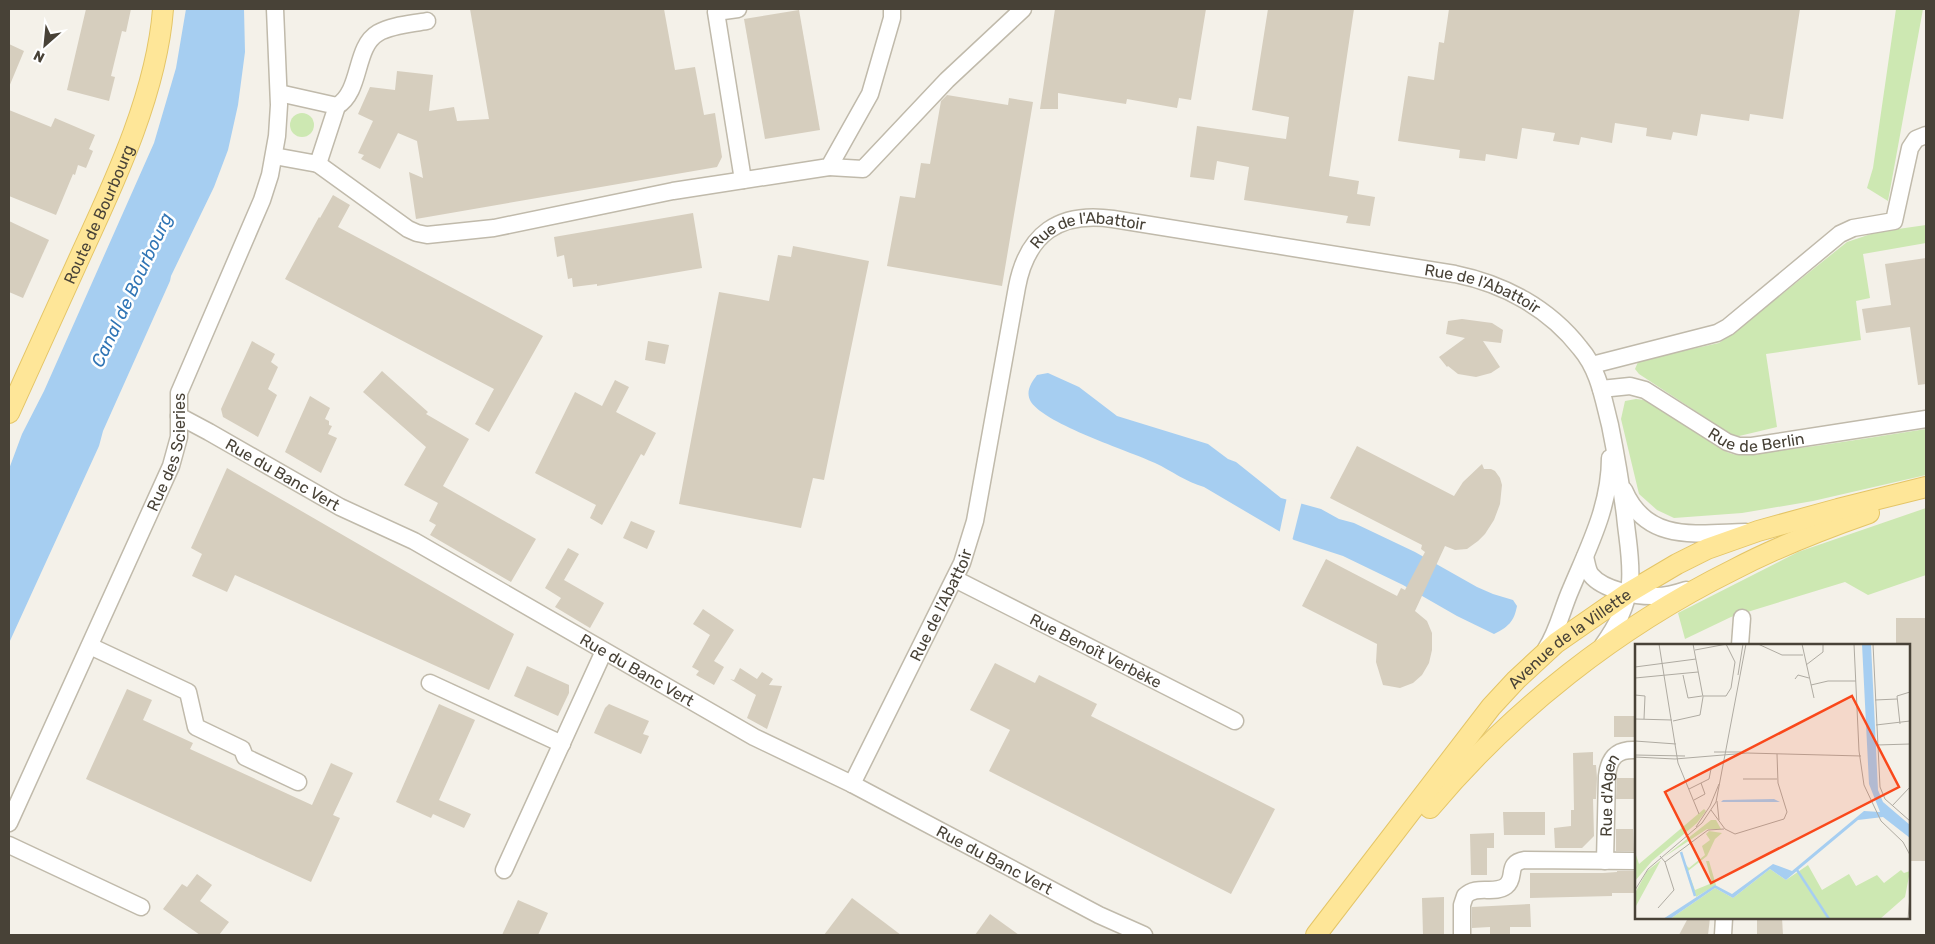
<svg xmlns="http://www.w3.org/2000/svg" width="1935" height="944" viewBox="0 0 1935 944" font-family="Rubik,sans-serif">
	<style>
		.green { fill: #cde8b2 }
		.water { fill: #a6cef1 }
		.pier { fill: #f4f1e9 }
		.building { fill: #d6cebe }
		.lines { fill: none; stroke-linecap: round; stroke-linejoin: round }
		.minor-casing { stroke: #c0baab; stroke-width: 19 }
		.major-casing { stroke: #e4c567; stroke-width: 22 }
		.minor { stroke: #fff; stroke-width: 16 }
		.major { stroke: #fee698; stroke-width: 20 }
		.labels { text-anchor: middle; stroke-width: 5; stroke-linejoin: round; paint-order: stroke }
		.street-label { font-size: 16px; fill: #484237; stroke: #fff }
		.water-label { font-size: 18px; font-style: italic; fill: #3075b5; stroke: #fff }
		.inset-river { fill: none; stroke: #a6cef1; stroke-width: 2.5 }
		.inset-road { fill: none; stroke: #afaba2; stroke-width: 1 }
		.view { fill: #f9481b; fill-opacity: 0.15; stroke: #f9481b; stroke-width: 2.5 }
		.inset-edge { fill: none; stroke: #484237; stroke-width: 2.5 }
	</style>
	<rect width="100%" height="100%" fill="#f4f1e9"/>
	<!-- green -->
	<g class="green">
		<polygon points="1896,9 1923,9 1888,201 1867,188 1873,168"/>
		<circle cx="302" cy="125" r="12"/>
		<polygon points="1926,225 1926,243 1863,254 1870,298 1856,301 1861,340 1766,354 1777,427 1735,437 1639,374 1635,369 1638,362 1651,358 1719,343 1741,327 1847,242 1877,232"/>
		<path d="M1636,399C1669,401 1697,438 1727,452C1738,458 1756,453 1768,452C1821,446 1874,437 1926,429V475L1813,501L1742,513L1674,518L1657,510L1639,494L1621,419L1625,401Z"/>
		<polygon points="1926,508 1926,575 1868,595 1845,582 1731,617 1685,639 1678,613 1798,552"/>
	</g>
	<!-- water -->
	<g class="water">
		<polygon points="186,9 244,9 245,52 238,105 228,150 214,187 171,276 170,281 103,431 99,446 9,643 9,469 22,434 44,391 154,143 176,68"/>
		<path d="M1048,373L1079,387L1117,416L1208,444L1228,459L1236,462L1281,498L1321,509L1339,519L1354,523L1415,552L1477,587L1493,594L1513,600L1517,606C1514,622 1508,627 1494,634L1457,616L1403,585L1343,556L1294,540L1204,487C1186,482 1172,471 1155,463C1127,450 1047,425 1031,402C1025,392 1031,383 1037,375Z"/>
	</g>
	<!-- pier -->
	<polygon class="pier" points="1287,497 1302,501 1292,541 1279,535"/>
	<!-- building -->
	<g class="building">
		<polygon points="86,9 131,9 126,32 122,31 111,76 115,77 109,101 67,90"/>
		<polygon points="470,9 664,9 675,70 695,67 704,115 715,113 722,157 717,167 416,219 409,172 423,178 417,141 398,133 380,169 361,159 364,155 358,153 373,121 358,114 370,87 395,90 397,71 433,75 429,111 454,107 457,121 489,119"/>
		<polygon points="1055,9 1206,9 1191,100 1179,98 1177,108 1127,99 1126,104 1058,93 1058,109 1040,109"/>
		<polygon points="1268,9 1354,9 1329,176 1359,181 1357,194 1375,197 1370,226 1346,223 1348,216 1244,200 1249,167 1217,161 1214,180 1190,177 1197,126 1286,139 1289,117 1252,110"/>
		<polygon points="1449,9 1800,9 1783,119 1750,114 1749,121 1701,114 1697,136 1673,132 1671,140 1646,136 1647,128 1615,123 1612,143 1581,137 1579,145 1553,141 1555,133 1522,128 1517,159 1486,154 1485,161 1459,158 1460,150 1398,141 1408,76 1434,80 1439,42 1444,43"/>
		<polygon points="799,10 820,130 765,139 744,19"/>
		<polygon points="9,44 24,51 9,87"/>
		<polygon points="947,95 1008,105 1009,98 1033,102 1002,286 887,266 900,196 915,198 921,163 930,164 941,101"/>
		<polygon points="9,110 51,127 55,118 95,135 89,149 93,151 86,168 78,165 75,175 73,174 56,215 9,196"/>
		<polygon points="333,195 350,205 338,227 543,336 489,432 475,424 494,389 285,279 319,217 320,218"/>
		<polygon points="693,213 702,268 597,286 597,284 573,287 572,278 568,279 564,255 557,257 554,237"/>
		<polygon points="9,221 49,240 23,298 9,292"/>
		<polygon points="793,246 869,261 824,480 813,478 801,528 679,504 719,292 769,301 778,255 791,257"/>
		<polygon points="1926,258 1926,384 1918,385 1910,327 1866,333 1862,309 1891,305 1885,264"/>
		<polygon points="1462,319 1492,323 1503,330 1501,343 1483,341 1500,367 1491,373 1476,377 1458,374 1448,366 1447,367 1439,357 1465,338 1446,334 1448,321"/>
		<polygon points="252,341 275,354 271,362 278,367 268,389 277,395 258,437 223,417 221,409"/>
		<polygon points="648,341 669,345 665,364 645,360"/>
		<polygon points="382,371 428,412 426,414 469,439 443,486 536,539 511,582 430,535 436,525 429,521 438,503 404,485 426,447 363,392"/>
		<polygon points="615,380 629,387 616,412 656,433 644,456 641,454 602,525 590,518 596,505 535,473 575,392 602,406"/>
		<polygon points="310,396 330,408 325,419 329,421 329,425 332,426 328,434 337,438 321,473 285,452"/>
		<polygon points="1357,446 1454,496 1463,482 1482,464 1484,469 1491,469 1495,471 1500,478 1502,485 1500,504 1494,520 1485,534 1478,541 1467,549 1455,550 1445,546 1415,611 1427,621 1432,633 1432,650 1429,663 1422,675 1413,683 1400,688 1383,685 1376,662 1377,644 1302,606 1326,559 1397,596 1401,588 1405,590 1425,552 1421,549 1422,545 1330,498"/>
		<polygon points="227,468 514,634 489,690 235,575 227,592 192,576 202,554 191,548"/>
		<polygon points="631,521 655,531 647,549 623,538"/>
		<polygon points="568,548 579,554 564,580 604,603 590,628 555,607 561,598 545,588"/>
		<polygon points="703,609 734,630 714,661 724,667 714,685 696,675 699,671 692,667 710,635 693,624"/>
		<polygon points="1896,618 1926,618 1926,861 1909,861 1909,645 1896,645"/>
		<polygon points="995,663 1035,683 1039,675 1097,704 1091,716 1275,809 1231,894 989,771 1010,730 970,710"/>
		<polygon points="527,666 569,685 569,693 558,716 514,696"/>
		<polygon points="740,668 757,679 762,672 773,679 769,685 782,686 767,729 747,718 756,695 730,679 734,680"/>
		<polygon points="127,689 152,700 143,720 193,743 190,749 312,805 331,763 353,773 333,815 340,818 311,882 86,779"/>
		<polygon points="439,704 475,720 439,800 471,814 464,828 433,814 431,818 396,802"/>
		<polygon points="609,704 649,721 643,734 649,736 641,754 594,733 605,708"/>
		<rect x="1614" y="716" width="22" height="21"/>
		<polygon points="1593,752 1593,765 1596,765 1597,778 1596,799 1593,799 1594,836 1582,848 1555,848 1554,828 1571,826 1571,810 1574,810 1573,753"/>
		<polygon points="1617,778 1636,778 1636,799 1616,799"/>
		<polygon points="1503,812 1545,812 1545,835 1504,835"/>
		<polygon points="1616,829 1633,829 1634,851 1616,851"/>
		<polygon points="1494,833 1494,848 1487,848 1487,875 1471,875 1470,834"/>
		<polygon points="1617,871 1636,871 1636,893 1612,893 1612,896 1530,898 1530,873 1603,873 1617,872"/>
		<polygon points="197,874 212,885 200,901 229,922 219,935 200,935 163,909 182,884 187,887"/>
		<polygon points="1444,897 1444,935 1423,935 1422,898"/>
		<polygon points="852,898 901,935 824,935"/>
		<polygon points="518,900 548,913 538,935 502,935"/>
		<polygon points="1530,904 1531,927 1510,927 1510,934 1490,934 1490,927 1472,928 1472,907"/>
		<polygon points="990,914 1019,935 975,935"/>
		<polygon points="1688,918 1710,918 1708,935 1679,935"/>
		<polygon points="1757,918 1782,918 1783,935 1757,935"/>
	</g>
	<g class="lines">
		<defs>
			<g id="minor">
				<polyline points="738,9 716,12 743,180"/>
				<path d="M337,106C362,91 354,47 378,33C392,25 411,24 427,21"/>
				<polyline points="274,156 318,164 337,106 279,93"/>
				<polyline points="318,164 408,229 417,233 427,235 494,228 673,191 829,167 870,94 892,18 892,9"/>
				<polyline points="829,167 863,169 947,80 1023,9"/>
				<polyline points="1592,365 1717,333 1728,327 1840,234 1853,228 1894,221 1910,148 1916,139 1926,135"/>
				<path id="s1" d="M1601,389L1630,386L1645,390L1727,442L1739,446H1752L1926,419"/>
				<path id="s2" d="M179,416L209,432L340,507L414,541L754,737L852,784L1099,915L1144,935"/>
				<path d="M1624,490C1647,544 1698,533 1746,532"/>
				<path d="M1585,557C1587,563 1587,570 1591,575C1603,590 1638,597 1656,596C1667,596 1677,593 1686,590"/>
				<path id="s3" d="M955,579L1235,721"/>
				<polyline points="1740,645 1742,618"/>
				<polyline points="90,646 188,692 196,727 242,749 245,757 298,782"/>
				<path d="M1546,649C1558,631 1562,609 1571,589C1589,546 1610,506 1610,458"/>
				<polyline points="430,683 562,744"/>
				<path id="s4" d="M852,784L962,563L975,521L1017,287C1027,234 1059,211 1113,219L1455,274C1504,284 1549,308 1580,348C1599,370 1603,398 1610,425C1616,455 1621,484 1625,515C1627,538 1632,560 1630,583C1626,608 1617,625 1603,645"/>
				<path id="s5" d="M9,823L171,466L179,437V393L262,200L270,175L277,136L279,105L275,9"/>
				<polyline points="9,845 141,907"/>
				<path id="s6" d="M1605,861L1607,776C1609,757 1617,749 1636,750"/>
				<polyline points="504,870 604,651"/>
				<path d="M1462,935V905L1465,896C1477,884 1494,895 1506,886C1517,877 1505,863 1525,860L1636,861"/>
				<polyline points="1723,935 1724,918"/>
			</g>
			<g id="major">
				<path id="s7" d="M9,413C34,359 58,304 83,250C117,177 157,90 163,9"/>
				<path d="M1430,808C1512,710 1618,627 1733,570C1777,547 1823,529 1869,513"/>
				<path id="s8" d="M1316,935L1491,707L1516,680L1556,643L1628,593L1677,564L1707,549L1758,531L1838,509L1926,487"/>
			</g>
		</defs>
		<!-- minor casing -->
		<use href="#minor" class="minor-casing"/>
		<!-- major casing -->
		<use href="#major" class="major-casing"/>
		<!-- minor -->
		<use href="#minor" class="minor"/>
		<!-- major -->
		<use href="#major" class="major"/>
	</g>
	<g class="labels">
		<!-- street labels -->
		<g class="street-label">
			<text dy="6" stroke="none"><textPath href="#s7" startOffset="218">Route de Bourbourg</textPath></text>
			<text dy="6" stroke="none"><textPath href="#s4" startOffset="634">Rue de l'Abattoir</textPath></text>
			<text dy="6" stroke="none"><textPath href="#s4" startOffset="1039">Rue de l'Abattoir</textPath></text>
			<text dy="6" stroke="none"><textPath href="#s1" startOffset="171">Rue de Berlin</textPath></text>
			<text dy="6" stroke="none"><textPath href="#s5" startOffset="405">Rue des Scieries</textPath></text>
			<text dy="6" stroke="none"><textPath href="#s2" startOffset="119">Rue du Banc Vert</textPath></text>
			<text dy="6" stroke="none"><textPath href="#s4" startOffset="200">Rue de l'Abattoir</textPath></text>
			<text dy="6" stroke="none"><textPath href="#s8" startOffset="392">Avenue de la Villette</textPath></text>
			<text dy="6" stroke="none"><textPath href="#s3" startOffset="158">Rue Benoît Verbèke</textPath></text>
			<text dy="6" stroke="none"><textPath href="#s2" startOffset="524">Rue du Banc Vert</textPath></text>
			<text dy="6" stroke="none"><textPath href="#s6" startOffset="66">Rue d'Agen</textPath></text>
			<text dy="6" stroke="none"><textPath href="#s2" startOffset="929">Rue du Banc Vert</textPath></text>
		</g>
		<!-- water labels -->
		<g class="water-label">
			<text transform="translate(132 290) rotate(-65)" y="6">Canal de Bourbourg</text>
		</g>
	</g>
	<!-- overview -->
	<g transform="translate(1635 644)">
		<rect width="275" height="275" fill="#f4f1e9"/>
		<path d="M69,165L71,167L62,179L17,217L0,237V208L4,220ZM76,176H81L86,185H72L29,213ZM74,187L87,189L80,195L72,212L53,227L60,246L77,239L71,217H74L81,241L61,253L50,220L54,224L70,211L67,202L75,196L71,190ZM26,216L1,262L0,275V249L12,227ZM173,221L187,246L214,230L221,242L242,231L249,239L266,226L269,229L275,227L270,253L245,275H35L80,244L98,254L135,225L151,236Z" fill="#cde8b2"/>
		<path d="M227,0H236L243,146L248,158L275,181V194L248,173L223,176L151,236L135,225L98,254L80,244L35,275H28L80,241L97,250L138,220L157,227L229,167L245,168L234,140ZM139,155L145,158H86L88,156Z" fill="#a6cef1"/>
		<path class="inset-river" d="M46,208L60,252M162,226L194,275"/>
		<path class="inset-road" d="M24,0L43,119L64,170M123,0L147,11H168M167,0L179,54M219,0L224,107L229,141L246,177L268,198L275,211M238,0L245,143L250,155L275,177M60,6L92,0M171,21L188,8V0M0,23L61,15M48,31L53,54L67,52M103,31L108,0M0,34L63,28M160,35L163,31L174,34M176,41L193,37H221M0,51L10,52L9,75M68,52H91L96,44L100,18L91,0M240,56L262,55M0,75L37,76M38,77L65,71L68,53L58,0M265,80L262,52L275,48M241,81L275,77M0,97L41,100M242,101L275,100M79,108H106M0,111L50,112M0,113L40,115L112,109L226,112M108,135H142M54,145L74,135L76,125M59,156L70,150L66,139M82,157L84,176M257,162L275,143M76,166L90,185L100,190L149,175L152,168L143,139L142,110M61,183L75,162L84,140M30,218L73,186L89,185M0,246L13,225L67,179L81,158L111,0M23,264L39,246L30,218L25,212M273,275L275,252"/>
		<path class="view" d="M217,52L264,143L76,239L30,148Z"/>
		<rect width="275" height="275" class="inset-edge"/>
	</g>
	<!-- border -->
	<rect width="1935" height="944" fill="none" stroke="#484237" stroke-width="20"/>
	<!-- north arrow -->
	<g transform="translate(45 45) rotate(207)" stroke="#ffffff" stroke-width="4" paint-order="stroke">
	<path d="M0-4L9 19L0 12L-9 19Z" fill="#484237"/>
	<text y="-8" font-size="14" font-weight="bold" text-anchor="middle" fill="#484237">N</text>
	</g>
</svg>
